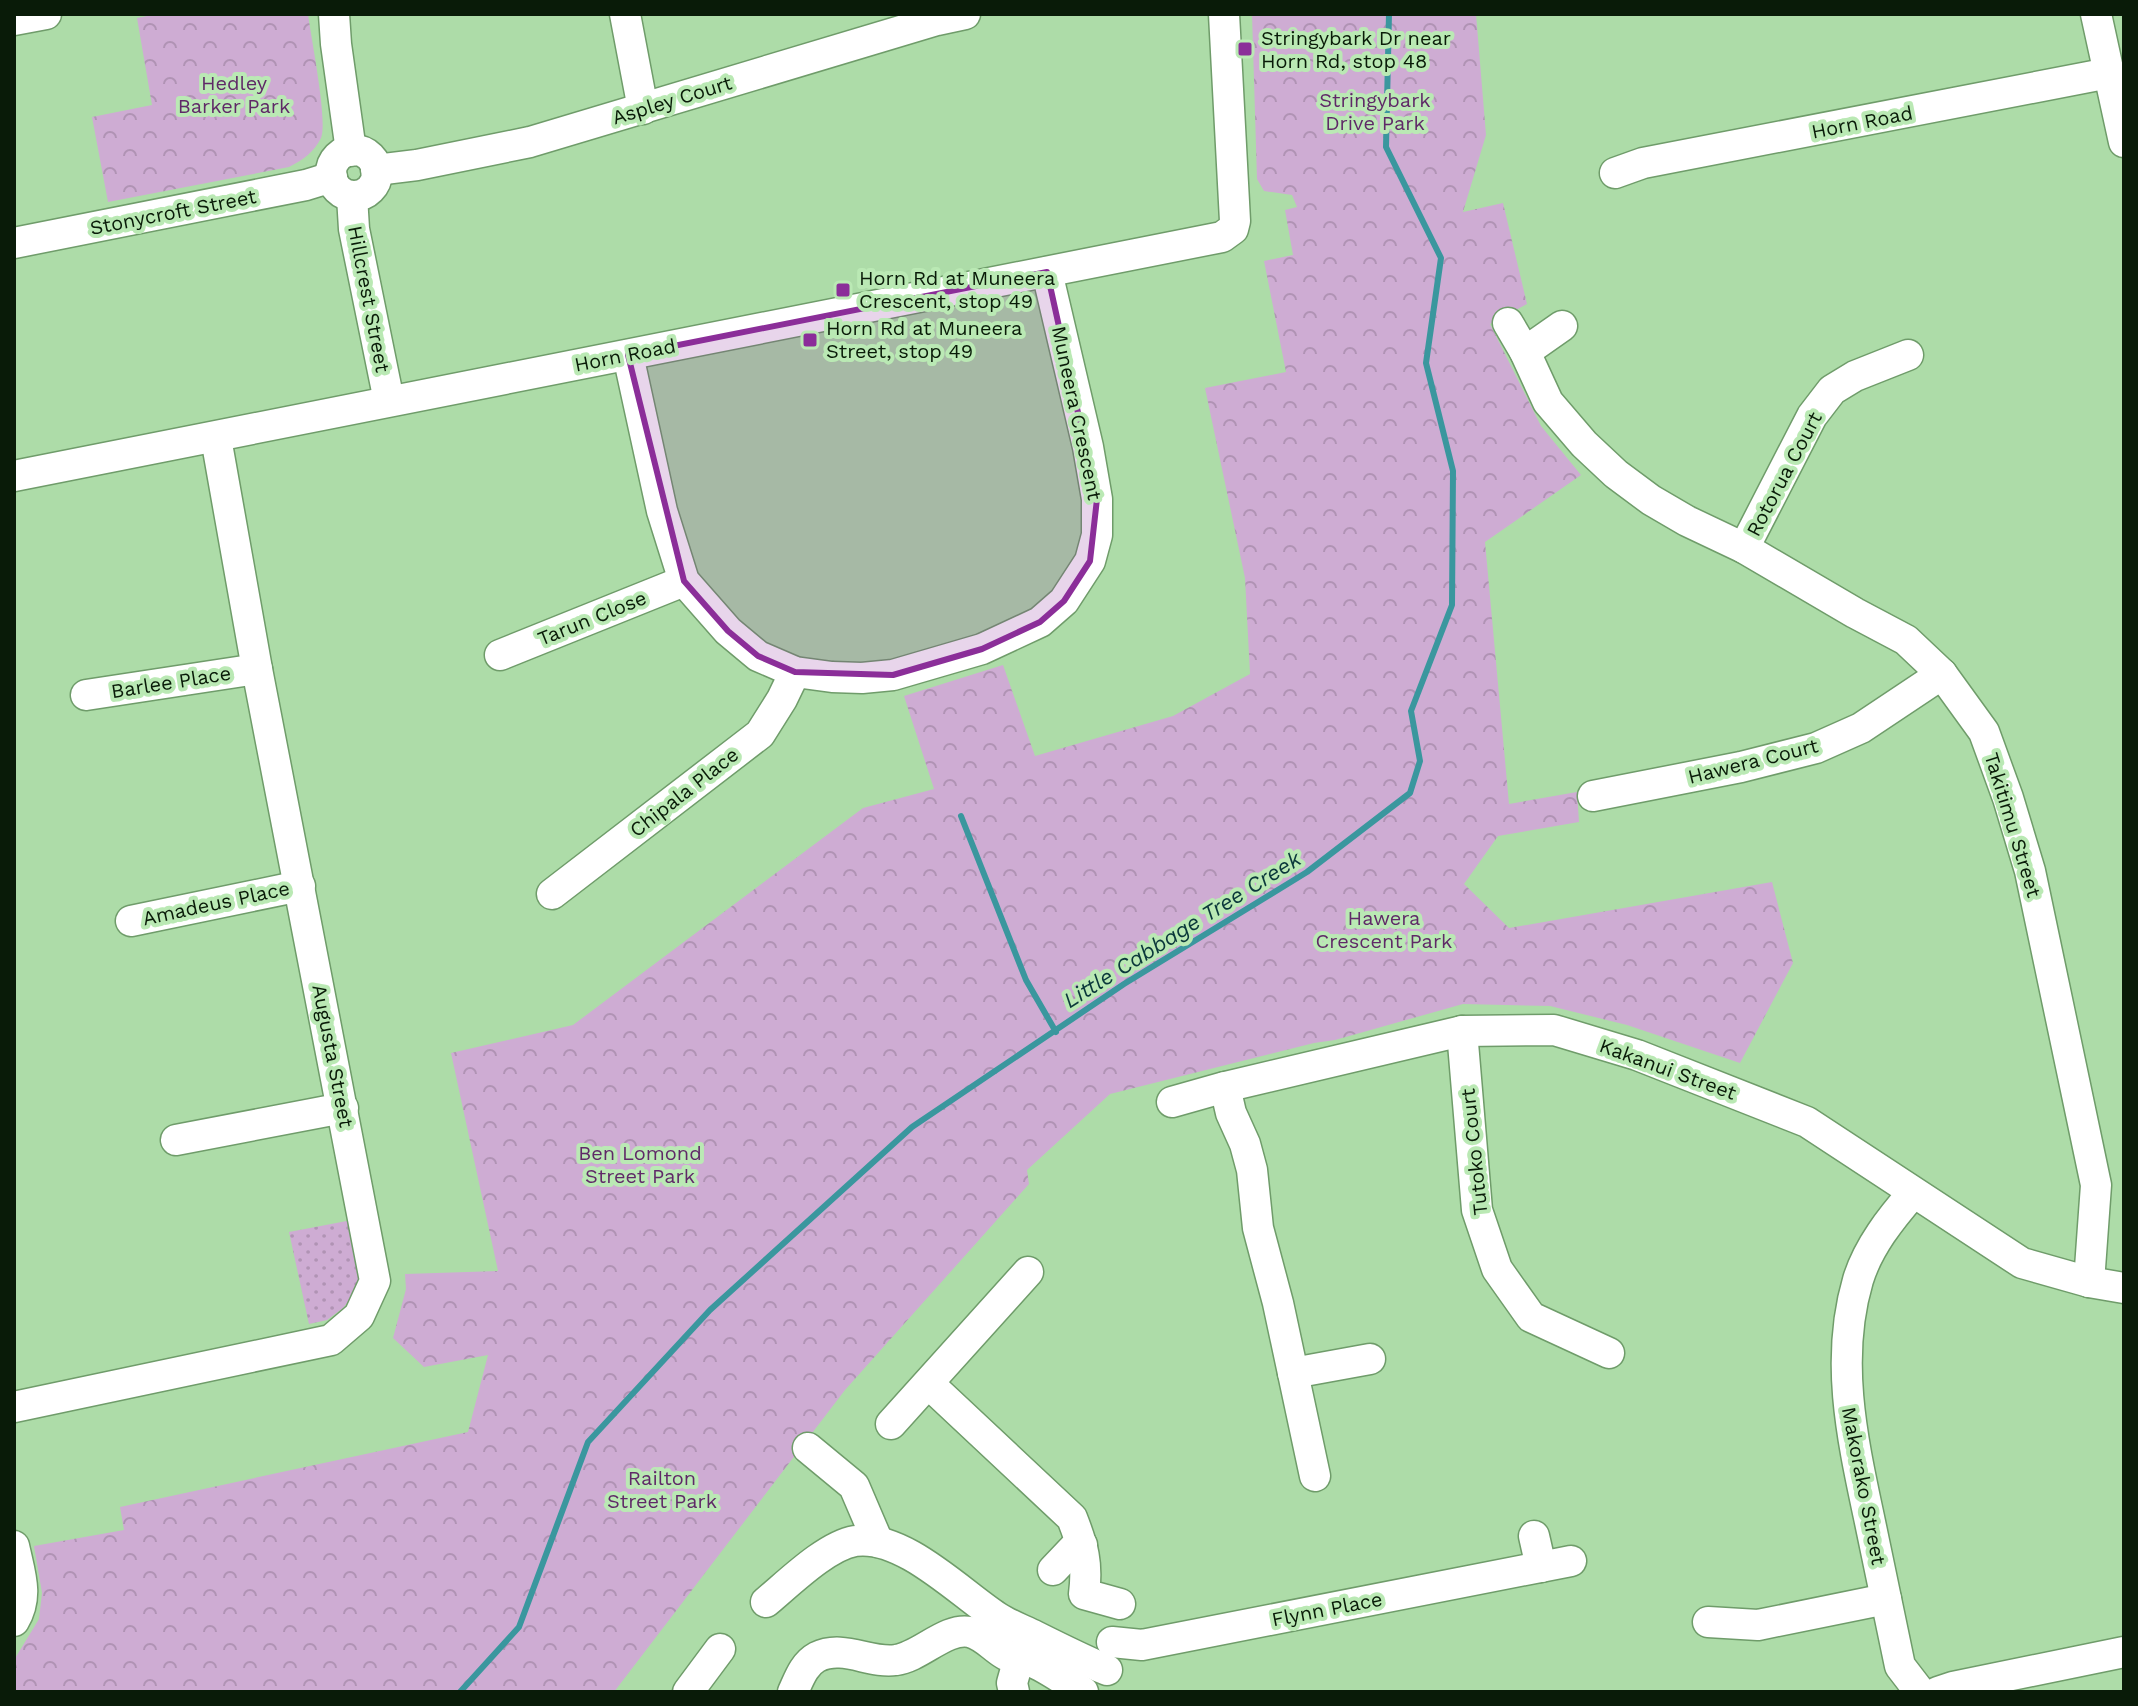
<svg xmlns="http://www.w3.org/2000/svg" width="2138" height="1706" viewBox="0 0 2138 1706" font-family="'Work Sans',sans-serif">
	<style>
		.grass { fill: url(#grass-dots) }
		.park { fill: url(#park-crowns) }
		.lines { fill: none; stroke-linecap: round; stroke-linejoin: round }
		.stream { stroke: #3a979e; stroke-width: 6 }
		.minor-casing { stroke: #6f9c6a; stroke-width: 33 }
		.minor { stroke: #fff; stroke-width: 30 }
		.marked { fill: #8b2e99; fill-opacity: 0.2; stroke: #8b2e99; stroke-width: 6; stroke-linejoin: round }
		.poi-dot { fill: #8b2e99; stroke: #bae9b4; stroke-width: 3 }
		.labels { text-anchor: middle; stroke-width: 8; stroke-linejoin: round; paint-order: stroke }
		.poi-label { font-size: 20px; fill: #091b08; stroke: #bae9b4; text-anchor: start }
		.park-label { font-size: 20px; fill: #5f2967; stroke: #bae9b4 }
		.street-label { font-size: 20px; fill: #091b08; stroke: #bae9b4 }
		.water-label { font-size: 22px; font-style: italic; fill: #0a373a; stroke: #bae9b4 }
	</style>
	<defs>
		<pattern id="grass-dots" width="8" height="8" patternUnits="userSpaceOnUse" patternTransform="scale(2)"><rect width="8" height="8" fill="#ceacd3"/><path d="M2 2h.1M6 6h.1" fill="none" stroke="#b093b4" stroke-width="1.8" stroke-linecap="round"/></pattern>
		<pattern id="park-crowns" width="20" height="18" patternUnits="userSpaceOnUse" patternTransform="scale(2)"><rect width="20" height="18" fill="#ceacd3"/><path d="M2 6a3 3 0 1 1 6 0M12 15a3 3 0 1 1 6 0" fill="none" stroke="#b093b4"/></pattern>
	</defs>
	<rect width="100%" height="100%" fill="#addca8"/>
	<!-- grass -->
	<polygon class="grass" points="352,1220 362,1277 356,1292 343,1308 327,1320 309,1324 289,1232"/>
	<!-- park -->
	<g class="park">
		<path d="M157,14H308C311,38 328,121 321,138C314,152 303,160 289,167L108,202L92,117L152,105L137,18Z"/>
		<polygon points="1252,14 1476,14 1486,135 1463,212 1503,203 1527,304 1490,324 1541,426 1581,475 1485,542 1509,804 1577,792 1579,822 1498,836 1464,884 1509,928 1772,882 1793,963 1740,1063 1627,1025 1550,1006 1463,1004 1335,1040 1314,1043 1110,1094 1027,1170 1029,1184 845,1390 614,1692 14,1692 14,1660 39,1619 42,1593 34,1546 124,1530 120,1507 468,1432 488,1355 424,1367 393,1338 406,1289 405,1274 498,1271 451,1053 573,1025 863,808 934,789 904,696 1003,665 1035,756 1173,716 1250,674 1245,578 1205,388 1286,372 1264,261 1293,255 1285,210 1297,207 1292,195 1264,191 1257,179"/>
	</g>
	<g class="lines">
		<!-- stream -->
		<g class="stream">
			<polyline points="961,816 1026,980 1056,1032"/>
			<polyline points="460,1692 519,1627 588,1442 710,1310 912,1127 1124,984 1307,872 1410,793 1420,761 1411,711 1452,605 1453,471 1426,363 1441,258 1386,147 1389,14"/>
		</g>
		<defs>
			<g id="minor">
				<polyline points="334,14 336,44 351,151"/>
				<polyline points="625,14 643,109"/>
				<polyline points="2096,14 2124,142"/>
				<polyline points="14,20 46,14"/>
				<circle cx="354" cy="173" r="23"/>
				<polyline points="376,170 417,165 530,142 937,20 965,14"/>
				<polyline points="1615,173 1643,163 2109,73"/>
				<polyline points="352,196 354,229 389,401"/>
				<polyline points="14,243 306,185 332,177"/>
				<polyline points="1508,323 1525,352 1548,402 1584,444 1616,474 1651,500 1687,521 1744,548 1855,613 1906,640 1942,674 1984,732 2008,798 2030,871 2096,1185 2089,1282"/>
				<polyline points="1525,352 1562,326"/>
				<polyline points="628,355 662,511 684,581 728,631 758,656 795,672 832,677 862,678 893,675 982,649 1040,622 1064,601 1090,561 1097,535 1097,499 1088,447 1047,272"/>
				<polyline points="14,476 1222,237 1233,229 1235,221 1224,14"/>
				<polyline points="1744,548 1812,416 1832,390 1855,376 1908,355"/>
				<polyline points="500,655 684,581"/>
				<polyline points="86,695 257,669"/>
				<polyline points="1593,796 1741,767 1816,748 1861,728 1942,674"/>
				<polyline points="552,894 760,734 782,699 795,672"/>
				<polyline points="131,921 300,886"/>
				<polyline points="1462,1031 1477,1210 1497,1269 1531,1317 1609,1353"/>
				<polyline points="1225,1087 1231,1113 1245,1144 1252,1170 1258,1228 1278,1303 1315,1476"/>
				<polyline points="1172,1102 1225,1087 1462,1031 1554,1030 1637,1055 1807,1122 2022,1263 2089,1282 2124,1288"/>
				<polyline points="176,1140 343,1108"/>
				<path d="M1913,1193C1891,1218 1868,1247 1858,1280C1834,1361 1853,1442 1870,1522C1880,1570 1890,1618 1900,1666L1920,1692"/>
				<polyline points="1293,1373 1370,1359"/>
				<path d="M929,1384L1072,1518C1083,1546 1088,1563 1084,1594L1120,1604"/>
				<polyline points="14,1407 331,1340 359,1316 375,1281 257,669 216,438"/>
				<polyline points="891,1424 1028,1272"/>
				<polyline points="808,1448 854,1486 878,1542"/>
				<polyline points="1534,1536 1541,1567"/>
				<path d="M14,1546C20,1574 29,1596 14,1621"/>
				<polyline points="1053,1570 1072,1550 1082,1545"/>
				<path d="M766,1602C789,1583 826,1546 855,1541C903,1534 960,1593 997,1617C1009,1625 1023,1630 1035,1636C1059,1648 1083,1660 1107,1670"/>
				<polyline points="1708,1622 1758,1625 1886,1599"/>
				<polyline points="1112,1642 1142,1645 1571,1561"/>
				<polyline points="688,1692 720,1649"/>
				<path d="M793,1692C799,1679 804,1664 817,1657C843,1644 870,1664 896,1660C920,1657 946,1627 970,1632C985,1636 993,1648 1006,1655C1013,1658 1022,1658 1030,1661C1048,1668 1066,1682 1083,1692"/>
				<polyline points="1014,1692 1012,1683 1019,1658"/>
				<polyline points="1938,1692 1953,1687 2124,1652"/>
			</g>
		</defs>
		<!-- minor casing -->
		<use href="#minor" class="minor-casing"/>
		<!-- minor -->
		<use href="#minor" class="minor"/>
	</g>
	<!-- marked area -->
	<path class="marked" d="M1047,272L1097,499L1090,561L1064,601L1040,622L982,649L893,675L795,672L758,656L728,631L684,581L628,355Z"/>
	<!-- markers -->
	<g class="poi-dot">
		<rect x="1237" y="41" width="16" height="16" rx="4"/>
		<rect x="835" y="282" width="16" height="16" rx="4"/>
		<rect x="802" y="332" width="16" height="16" rx="4"/>
	</g>
	<g class="labels">
		<!-- poi labels -->
		<g class="poi-label">
			<text x="1261" y="45">Stringybark Dr near<tspan x="1261" dy="23">Horn Rd, stop 48</tspan></text>
			<text x="859" y="285">Horn Rd at Muneera<tspan x="859" dy="23">Crescent, stop 49</tspan></text>
			<text x="826" y="335">Horn Rd at Muneera<tspan x="826" dy="23">Street, stop 49</tspan></text>
		</g>
		<!-- park labels -->
		<g class="park-label">
			<text x="234" y="90">Hedley<tspan x="234" dy="23">Barker Park</tspan></text>
			<text x="1375" y="107">Stringybark<tspan x="1375" dy="23">Drive Park</tspan></text>
			<text x="1384" y="925">Hawera<tspan x="1384" dy="23">Crescent Park</tspan></text>
			<text x="640" y="1160">Ben Lomond<tspan x="640" dy="23">Street Park</tspan></text>
			<text x="662" y="1485">Railton<tspan x="662" dy="23">Street Park</tspan></text>
		</g>
		<!-- street labels -->
		<g class="street-label">
			<text transform="translate(672 100) rotate(-17)" y="7">Aspley Court</text>
			<text transform="translate(1862 122) rotate(-11)" y="7">Horn Road</text>
			<text transform="translate(173 212) rotate(-11)" y="7">Stonycroft Street</text>
			<text transform="translate(369 299) rotate(79)" y="7">Hillcrest Street</text>
			<text transform="translate(625 355) rotate(-11)" y="7">Horn Road</text>
			<text transform="translate(1077 413) rotate(78)" y="7">Muneera Crescent</text>
			<text transform="translate(1784 474) rotate(-62)" y="7">Rotorua Court</text>
			<text transform="translate(592 618) rotate(-22)" y="7">Tarun Close</text>
			<text transform="translate(171 682) rotate(-9)" y="7">Barlee Place</text>
			<text transform="translate(1753 761) rotate(-14)" y="7">Hawera Court</text>
			<text transform="translate(684 792) rotate(-38)" y="7">Chipala Place</text>
			<text transform="translate(2013 825) rotate(73)" y="7">Takitimu Street</text>
			<text transform="translate(216 903) rotate(-12)" y="7">Amadeus Place</text>
			<text transform="translate(333 1056) rotate(79)" y="7">Augusta Street</text>
			<text transform="translate(1668 1069) rotate(20)" y="7">Kakanui Street</text>
			<text transform="translate(1474 1152) rotate(-96)" y="7">Tutoko Court</text>
			<text transform="translate(1864 1486) rotate(79)" y="7">Makorako Street</text>
			<text transform="translate(1327 1609) rotate(-11)" y="7">Flynn Place</text>
		</g>
		<!-- water labels -->
		<g class="water-label">
			<text transform="translate(1182 929) rotate(-32)" y="8">Little Cabbage Tree Creek</text>
		</g>
	</g>
	<!-- border -->
	<rect width="2138" height="1706" fill="none" stroke="#091b08" stroke-width="32"/>
</svg>
